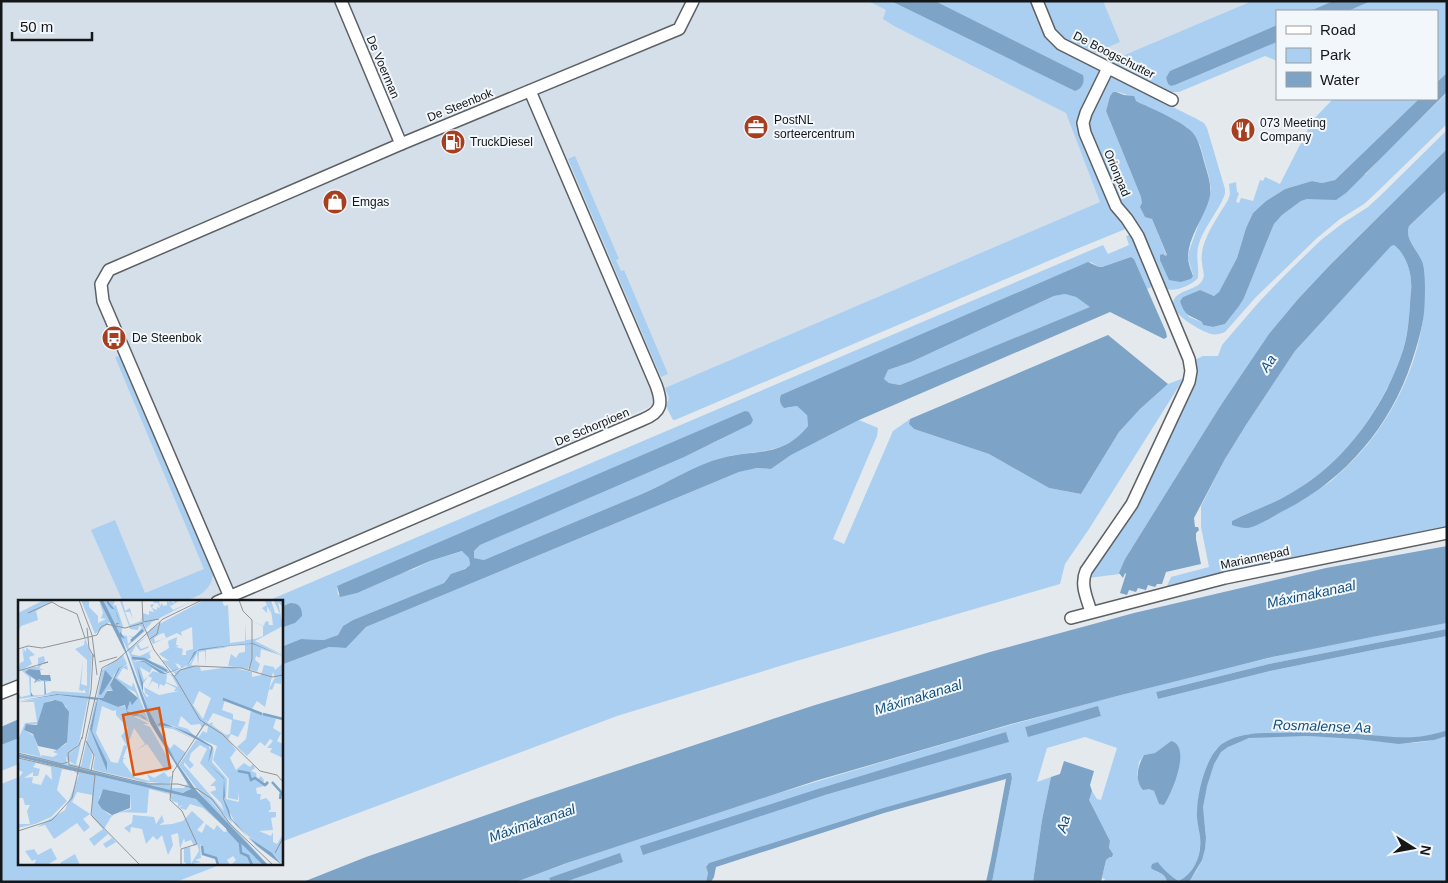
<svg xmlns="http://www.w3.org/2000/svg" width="1448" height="883" viewBox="0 0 1448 883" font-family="Helvetica,sans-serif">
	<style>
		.built { fill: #d4dfe9 }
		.green { fill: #abcff0; fill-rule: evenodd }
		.water { fill: #7da3c6; fill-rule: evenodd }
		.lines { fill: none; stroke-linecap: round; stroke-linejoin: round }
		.street-casing { stroke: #5d6165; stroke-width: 14 }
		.street { stroke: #fff; stroke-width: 11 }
		.labels { text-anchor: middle; stroke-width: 4; stroke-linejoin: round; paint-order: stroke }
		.street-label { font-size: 12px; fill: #151618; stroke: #f2f7fb }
		.poi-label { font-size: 12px; fill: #151618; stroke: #f2f7fb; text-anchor: start }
		.water-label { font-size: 14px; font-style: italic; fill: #134f7c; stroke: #f2f7fb }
		.inset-river { fill: none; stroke: #7da3c6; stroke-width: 2.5 }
		.inset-road { fill: none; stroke: #919598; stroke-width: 1 }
		.view { fill: #dd560d; fill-opacity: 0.15; stroke: #dd560d; stroke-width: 2.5 }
		.inset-edge { fill: none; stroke: #151618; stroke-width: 2.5 }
	</style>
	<rect width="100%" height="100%" fill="#e4e9ee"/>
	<!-- built -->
	<polygon class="built" points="1,1 1252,1 1108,62 1100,202 220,602 19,602 19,693 1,701"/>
	<!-- green -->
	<g class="green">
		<path d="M868,1H891L1075,91L1078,90L1083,75L935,1H1030C1034,12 1039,28 1045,37C1057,55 1081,58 1098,70L1099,74L1082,112L1128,228L1074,250L675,420H673L666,406L669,397L665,388L1100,202L1066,113L894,26L883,19L886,10Z"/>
		<polygon points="1044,1 1103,1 1120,42 1095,53 1064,38 1055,29"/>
		<polygon points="1252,1 1333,1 1310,11 1277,11 1277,25 1171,71 1166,78 1168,84 1171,86 1175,85 1277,42 1277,61 1265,56 1179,92 1169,92 1108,62"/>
		<polygon points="1371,1 1447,1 1447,73 1437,82 1437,11 1348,11"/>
		<path d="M1111,77L1114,78L1195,118L1204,123L1207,128L1225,189V194C1218,213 1203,227 1198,247C1196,257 1199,267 1198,278C1192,285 1176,292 1166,289C1164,288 1162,286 1159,284L1124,210L1087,124L1109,78ZM1113,92C1117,91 1126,95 1132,96L1136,101L1187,127L1200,145L1209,177L1211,190L1189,251L1188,258L1193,275L1191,279L1181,282L1165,256H1167L1152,219L1147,217L1141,197L1106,111L1110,96Z"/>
		<path d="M1447,93V124L1376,193L1364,204L1340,219L1317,238L1256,297L1225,332C1220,334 1216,335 1211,334C1201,331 1174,316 1173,304C1173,290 1196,291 1202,281C1206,275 1202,269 1202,262C1201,258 1202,252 1203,247C1208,230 1219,215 1228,200L1230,194L1229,184L1236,182L1237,192L1239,193L1236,202L1239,203L1241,198L1253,201L1260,180L1263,181L1265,177L1280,184L1312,121L1333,99H1419L1335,180L1322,183L1312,181L1285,189L1266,201L1253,213L1246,228L1237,258L1219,292L1215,296L1211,295L1200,290L1183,297L1180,301L1189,317L1202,322L1203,325L1213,327L1225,324L1244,298L1269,236L1274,224L1282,215L1301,201L1366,174L1381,157Z"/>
		<polygon points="1447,130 1447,149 1330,265 1299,298 1219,408 1125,559 1120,574 1088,578 1136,507 1194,360 1203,356 1218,356 1222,345 1259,302 1283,277 1321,240 1343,223 1368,207 1380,196"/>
		<polygon points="575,156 619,259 616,260 621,271 624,270 668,374 661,377 568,159"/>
		<path d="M1447,190V529L1167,586L1171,577L1209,567L1201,527V506L1225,459L1246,425L1295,351L1391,245H1394C1404,252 1411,270 1411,282C1412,289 1410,297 1410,304C1409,317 1408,330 1405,342C1402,358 1394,374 1387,388C1365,431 1336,466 1294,492C1274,504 1252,510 1232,521V524C1253,515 1274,506 1295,497C1305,493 1317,489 1327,484C1333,480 1338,474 1344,469C1388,430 1423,361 1424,302C1424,290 1426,275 1423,264C1419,251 1404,240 1409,226Z"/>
		<path d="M1130,235L1134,238L1154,286L1147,289L1134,259L1131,257L1102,267H1099L1091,262L786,408L797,406L807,414L808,426C782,458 756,448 722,458C712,461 703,466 694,470C676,478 659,486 642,494C589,516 536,538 484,560L474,558V551L480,545L724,438L337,586L338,595L414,569L430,561L463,551L469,558L470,565C459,574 454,569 444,583L353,620L343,626L338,635L324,640L301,639L281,647V628L295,623L290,603L281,607V602H265L1103,245L1108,254L1129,245L1126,236Z"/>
		<polygon points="1065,294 1076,297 1091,307 900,385 889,383 884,379 888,370 911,362 1054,296"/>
		<path d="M119,356L213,575C212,579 211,583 209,586C193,609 147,602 123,602L91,530L115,520L145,593L204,569L115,357Z"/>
		<polygon points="1184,378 1089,529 1065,564 1060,584 793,662 617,716 281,842 281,665 329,647 346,648 366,627 739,472 757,468 771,469 791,455 859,420 878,428 877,436 833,539 844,544 893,431 910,419 909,424 914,429 989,454 1049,488 1081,494 1119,432 1140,409 1168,384"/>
		<path d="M1447,623V629L1269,664L1156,692L1158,699L1270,671L1378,649L1447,636V730L1432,736L1399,738L1357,734H1248L1216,749C1210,768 1202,788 1197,808C1196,814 1198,821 1199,827C1202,850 1200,869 1179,881C1174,879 1161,867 1158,862L1152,868C1158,875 1164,871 1167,882H1104L1105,879L1102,878L1106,860L1110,857L1111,853L1109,848L1110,841L1088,800L1092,791L1097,799L1101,800L1117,748L1085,737L1047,748L1037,782L1051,777L1042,820L1033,882H992L1012,778L1011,773L883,808L709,863L706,867L708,873L706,882H565L623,862L549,878L551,882H516C649,832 786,790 923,750C1036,717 1150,686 1265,659C1325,645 1386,634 1447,623ZM1098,707L1101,716L1028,736L1025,727ZM1006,733L1008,742L825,795L821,788ZM1171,741L1159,804L1154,791L1149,789L1137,775L1139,762L1144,755L1155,753Z"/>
		<path d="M1308,736C1325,737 1342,737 1359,739C1391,743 1415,747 1447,736V882H1189C1197,872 1203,859 1205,847C1207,834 1204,821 1203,809C1203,794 1211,760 1222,751C1229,745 1242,740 1250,738C1267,735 1291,737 1308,736Z"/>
		<polygon points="19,738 19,764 1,771 1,745"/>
		<polygon points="19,777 19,864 222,864 176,882 1,882 1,784"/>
	</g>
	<!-- water -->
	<g class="water">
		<path d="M891,1H935L1083,75C1085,82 1082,89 1075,91Z"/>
		<polygon points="1333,1 1371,1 1348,11 1310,11"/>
		<polygon points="1277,25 1277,42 1175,85 1171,86 1168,84 1166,78 1170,71"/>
		<path d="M1447,73V92L1346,193L1336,200L1307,199L1301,201L1282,215L1274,224L1269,236L1244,298L1239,306L1225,324L1213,327L1203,325L1202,322C1190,315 1185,317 1180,301L1183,297L1200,290L1214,296L1219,292L1237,258L1246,228L1253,213L1266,201L1285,189L1312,181L1322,183L1335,180L1419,99H1437V82Z"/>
		<path d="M1113,92H1116L1124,95L1134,96L1136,101C1150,108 1184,122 1193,133C1200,142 1202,155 1205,165C1209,178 1213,190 1208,203C1202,220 1188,239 1188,257C1188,263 1191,270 1193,276L1191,279L1181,282L1169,280L1160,260V255L1163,254L1165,256L1167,255L1152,219L1145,217L1140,207L1142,203L1141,197L1106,111L1110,96Z"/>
		<path d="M1447,149V190L1409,226C1404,240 1419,251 1423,264C1426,276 1425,300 1424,313C1422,329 1417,346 1412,361C1390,428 1344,481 1281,512C1274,516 1254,528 1247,528C1242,528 1236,526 1232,525V521L1234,520C1253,510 1274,504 1293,492C1334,468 1365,431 1387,389C1394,374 1401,359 1405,343C1408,331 1409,317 1410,305C1410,297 1412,289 1411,282C1411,270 1404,252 1394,245L1391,246L1295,351L1246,425L1225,459L1194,518L1195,527H1198L1199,530L1196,533V539L1201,564L1166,572L1162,584H1157L1155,587L1148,585L1146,590L1138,588L1136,592L1129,590L1127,595L1120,593L1126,574L1125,573L1123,578L1119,573L1125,559L1219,408L1269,334L1299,298L1330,265Z"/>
		<path d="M1131,257L1134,259L1166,332L1167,337L1164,339L1110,312L859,420L791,455L771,469L757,468L739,472L366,627L346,648L329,647L281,665V647L301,639L324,640L338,635L343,626L353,620L444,583L451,574L465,569L470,565L469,558L462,551L430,561L357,593L340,597L337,586L745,411L749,412L753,420L751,424L684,457L480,545L474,551V558L484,560C536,538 589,516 642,494C668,483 695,465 722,458C756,449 782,458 808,426L807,415L797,406L784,408C780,404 779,400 781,395L1088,262L1099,267H1102ZM1065,294L1076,297L1090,307L900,385L889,383L884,379L888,370L911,362L1054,296Z"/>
		<polygon points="1108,335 1168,384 1140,409 1119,432 1081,494 1049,488 989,454 914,429 909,424 910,419"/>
		<polygon points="1447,546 1447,623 1377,636 1268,658 1121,695 1011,724 815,781 567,863 516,882 303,882 366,857 532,799 812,706 990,652 1134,613 1326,568"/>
		<path d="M290,603C299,603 302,607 302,616L295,623L281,628V607Z"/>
		<polygon points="1447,629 1447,636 1378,649 1270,671 1158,699 1156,692 1269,664"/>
		<polygon points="1098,706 1101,716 1028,737 1025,727"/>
		<polygon points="19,719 19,738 1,745 1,727"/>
		<path d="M1447,730V736L1434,740L1399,744L1356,739L1308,736L1249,738L1228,747L1221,752L1214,764L1207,786L1203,807L1206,838L1205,849L1202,860L1191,879L1189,882H1167C1165,872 1157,873 1151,868L1152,864L1158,862C1161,867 1174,879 1179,881C1195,872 1202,855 1200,837C1199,828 1196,819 1197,810C1198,791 1206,756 1222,744C1238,733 1258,733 1277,733C1304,732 1330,732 1357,734C1390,736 1414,742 1447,730Z"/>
		<polygon points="1006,732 1009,742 825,795 643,855 640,846 821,788"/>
		<path d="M1171,741C1192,746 1172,793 1164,805L1159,804L1154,791L1149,789L1143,790C1134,780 1138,765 1144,755L1155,753Z"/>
		<polygon points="1064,761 1094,771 1090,785 1092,791 1089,800 1110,841 1109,848 1113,854 1112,857 1110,857 1106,860 1101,882 1033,882 1042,820 1051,777 1060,774"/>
		<polygon points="1008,773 1011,773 1012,778 992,882 986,882 991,859 1006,779 884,813 716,867 714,877 711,882 706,882 708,873 706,867 709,863 883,808"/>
		<polygon points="620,853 623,862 565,882 551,882 549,878"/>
	</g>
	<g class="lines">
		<defs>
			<g id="street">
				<polyline points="341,1 401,144"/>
				<polyline points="1037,1 1050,33 1061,44 1172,100"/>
				<polyline points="230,597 103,301 101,284 109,270 401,144 679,29 693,1"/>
				<path d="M217,602L642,420C662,412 663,404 656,385L530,91"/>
				<path d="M1091,612C1087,598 1080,585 1086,571L1132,504L1189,382L1191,371L1189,359L1138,236L1127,219L1116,206L1085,133L1083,123L1086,113L1108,68"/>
				<polyline points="1071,618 1225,578 1447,533"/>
				<polyline points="1,693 19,686"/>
			</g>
		</defs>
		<!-- street casing -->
		<use href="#street" class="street-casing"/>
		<!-- street -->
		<use href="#street" class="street"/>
	</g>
	<!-- icons -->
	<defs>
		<symbol id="office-disc" viewBox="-11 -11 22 22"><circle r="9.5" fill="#a63e20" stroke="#f2f7fb"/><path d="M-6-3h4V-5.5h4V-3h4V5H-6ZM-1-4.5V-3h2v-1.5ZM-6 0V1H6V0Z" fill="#fff"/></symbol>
		<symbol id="restaurant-disc" viewBox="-11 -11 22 22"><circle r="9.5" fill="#a63e20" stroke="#f2f7fb"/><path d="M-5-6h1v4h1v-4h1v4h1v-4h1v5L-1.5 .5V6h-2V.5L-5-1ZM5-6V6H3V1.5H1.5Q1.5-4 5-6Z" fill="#fff"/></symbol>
		<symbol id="fuel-disc" viewBox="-11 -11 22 22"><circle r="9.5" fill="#a63e20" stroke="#f2f7fb"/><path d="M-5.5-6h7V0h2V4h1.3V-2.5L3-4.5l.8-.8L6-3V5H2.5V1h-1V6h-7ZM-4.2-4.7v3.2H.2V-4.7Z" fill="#fff"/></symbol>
		<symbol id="shop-disc" viewBox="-11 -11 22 22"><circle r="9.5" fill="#a63e20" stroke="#f2f7fb"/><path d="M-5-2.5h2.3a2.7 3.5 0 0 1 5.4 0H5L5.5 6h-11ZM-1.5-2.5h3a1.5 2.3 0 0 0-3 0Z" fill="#fff"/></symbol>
		<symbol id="bus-disc" viewBox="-11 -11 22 22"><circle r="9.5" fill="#a63e20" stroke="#f2f7fb"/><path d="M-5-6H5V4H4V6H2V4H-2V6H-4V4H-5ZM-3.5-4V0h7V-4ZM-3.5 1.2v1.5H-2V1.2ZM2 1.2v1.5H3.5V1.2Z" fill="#fff"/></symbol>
	</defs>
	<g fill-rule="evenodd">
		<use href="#office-disc" x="742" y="113" width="28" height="28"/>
		<use href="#restaurant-disc" x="1229" y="116" width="28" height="28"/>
		<use href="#fuel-disc" x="439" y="128" width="28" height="28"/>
		<use href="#shop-disc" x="321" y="188" width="28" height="28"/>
		<use href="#bus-disc" x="100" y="324" width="28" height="28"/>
	</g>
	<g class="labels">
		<!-- street labels -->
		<g class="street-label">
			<text transform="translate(1114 55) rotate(27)" y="4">De Boogschutter</text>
			<text transform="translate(383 67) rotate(67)" y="4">De Voerman</text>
			<text transform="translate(460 105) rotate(-22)" y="4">De Steenbok</text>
			<text transform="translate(1117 173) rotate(67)" y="4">Orionpad</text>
			<text transform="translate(592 427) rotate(-23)" y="4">De Schorpioen</text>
			<text transform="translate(1255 558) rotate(-12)" y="4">Mariannepad</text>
		</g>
		<!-- poi labels -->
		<g class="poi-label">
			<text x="774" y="124">PostNL<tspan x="774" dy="14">sorteercentrum</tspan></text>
			<text x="1260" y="127">073 Meeting<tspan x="1260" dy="14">Company</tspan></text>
			<text x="470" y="146">TruckDiesel</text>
			<text x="352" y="206">Emgas</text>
			<text x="132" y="342">De Steenbok</text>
		</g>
		<!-- water labels -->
		<g class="water-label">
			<text transform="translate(1268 363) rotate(-56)" y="5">Aa</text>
			<text transform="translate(1311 594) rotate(-12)" y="5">Máximakanaal</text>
			<text transform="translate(918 697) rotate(-17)" y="5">Máximakanaal</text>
			<text transform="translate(1322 726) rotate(2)" y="5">Rosmalense Aa</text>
			<text transform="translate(532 823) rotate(-19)" y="5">Máximakanaal</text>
			<text transform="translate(1063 824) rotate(-74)" y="5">Aa</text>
		</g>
	</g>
	<!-- overview -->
	<g transform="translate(18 600)">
		<rect width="265" height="265" fill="#e4e9ee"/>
		<path d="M26,0H37L18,11L20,20L3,26L0,32V13ZM63,0H71V7L80,16V23L88,19L83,18L85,13L81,0L92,22L77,34ZM85,0L97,1L95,6L98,5L105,26L103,35L109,36L110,44L115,38L110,36L117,37L124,27L121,26L120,30L112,29L102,1L104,0L107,11L112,8L115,20L112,12H107L112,25L123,21L125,13L131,15V11L136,12L132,5L136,4L134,8L139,10V7L142,8L140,3H136L135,0H141L142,7L143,4L144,3L145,6L149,5V1L152,3L150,0L156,3V0H162L153,6L151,5L155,10L173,2L134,22L128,29L123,19L127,31L110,46L111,49L129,36L120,44L123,49L131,46L130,48L122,51L118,45L113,54L122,56L135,50L131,53L133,58L129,60L145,66L152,72H143L125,61L120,60L115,62H126L144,74L158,75L144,60L151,61L141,54L151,48L150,41L159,37L158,45H161L158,47L165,49L164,55H168V51L175,49L174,27L163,32L164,36L159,33L148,38L146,33L142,34L136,38L137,42L147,38L135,44L129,33L134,28L186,0H204L206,6L210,5L212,43L227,41V21L228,40L237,39L245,36V26L234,21L246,26L247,22L250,21L251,25H255L252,3L253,13L249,6V13L244,8L249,5L247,1L253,0L257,13L262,14L256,1L265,0V7L260,2L265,26L237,41L265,55L234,43L205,46L179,51L175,54L171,64L168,66L163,68L162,65L157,63L161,69L155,72L167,68L173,62L175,55L180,51L210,46L234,44L265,56L243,49L242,58L238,56L237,60L242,64L239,72L231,69L234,60L230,69L210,66L213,54L218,58L221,53L227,52V45L212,46L205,48V54V48L188,50V67L187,51L181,52L180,66L179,53L173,65L182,67L183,71L211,67L234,72V77L243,75L246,65L256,67L257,70L265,63L263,84L257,83L254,90L251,89L257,77L255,72L247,107L239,101L234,109L258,119L255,128L263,133L259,141L265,144V158L252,152L254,148H249L255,141L252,139L247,146L242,142L229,156L219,147L228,139L233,110L207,100L204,110L215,114V119L228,122L220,137L213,134L210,139L218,150L212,158L218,170L226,163L232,167L235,164L237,168L233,171L238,173L239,180L243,176L246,180L248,173L245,184L250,182V185L238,188L239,194H243L242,200L248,198L252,202L253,209L250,212H258V217L253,218L255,230L241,231L253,236L255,232V242L259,244L265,234V265L256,255L261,247L256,255L244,248L219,226L211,211L214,223L186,194L250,265L192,206L161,165L178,140L190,144L193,152L196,149L194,162L209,179L208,199L221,202V192L220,200L210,198L211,179L195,160L199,146L180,138L185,131L189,133L190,126H186L178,139L156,126L138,123L155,127L177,140L155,129L140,127L152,149L156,144L168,153L160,165L133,118L112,55ZM122,67L132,73L134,68L154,76L160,87L148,82L149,75L135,71L126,80ZM130,76L134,78L130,88L134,81L140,84V90L142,84L146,86L148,83L158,88L156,91H161L141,95L126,87L127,93L131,96L129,97L125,93L124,86ZM181,91L193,98L185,119L175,105ZM195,113L214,120L212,134L208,135L194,125L195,122L191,124L187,120L190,122ZM163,116L173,125L182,124L184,128L177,137L170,129L160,126ZM182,145L189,149L182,163L198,180L192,186H197L198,190L192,192L203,203L206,211L166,165V162L172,169L176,165L171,160L173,153ZM67,38L74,56L71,97L39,94L0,99V93L3,97L12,95L11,77L3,70L15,67H20V58L26,56L27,61L21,68L26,70L11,69L7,72L21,80L32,79L31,71L33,81L26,82L28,94L35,91L68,93L66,89L65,91L61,90L65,60L63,84L69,86V60L57,49L66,45ZM13,77L18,80L16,82L26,81V95L13,96ZM8,47L17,55L11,57L14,64L0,72L2,63L6,61L4,48L6,54L5,48L8,52ZM105,55L109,64L102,67L96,75L92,85L95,91L89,90L85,98L79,97L84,70ZM109,65L110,70L105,68L99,78L114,87L115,82L131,122L109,112L112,101L114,103L120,98L117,92L100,84L97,78L102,68ZM39,95L70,99L61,143L48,158L49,164L113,180L152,184L154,188H166L169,184L167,180L173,189L167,193L153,191L0,154L23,157L24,155L35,157L40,154L35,152L48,144L50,112L48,106L34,100L26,104L21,124H8L6,130L16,136L23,157L0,152V140L7,123L19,122L16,102H0ZM78,99L79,104L72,129L88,162V172L89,162L74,131L80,99L100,107L107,106L109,113L131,124H125L132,127L155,167L148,172L129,144L118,150L127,144L116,128L105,158L109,159H105V162L116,177L132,181L129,174L136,178L146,172L150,177L154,176L152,183H132L76,170L75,168L77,157L75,152L71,170L53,165L50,163L58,165L49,160V157L63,142L58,165L63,166ZM84,106L95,111L98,110V115L110,128L103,136L109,146L106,145L100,163L93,162L78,133ZM2,159L64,172L178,199L187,204L246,265H213L218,260L215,256L209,260L212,265H200L198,258L185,254L182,243L183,258L177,260L183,262L170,265H166L169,264L166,262V248L172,247L173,264L181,251L179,244L176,246L173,240L167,242L166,238L162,249L160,233L153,235L155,245L150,255L144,235L139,240L135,236L128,244L124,229L113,227L112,233L106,228L114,223L115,215L136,217L138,224L144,215L146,222L141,225L154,224L165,221L174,211L186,222L179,230L184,233L188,224L196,230L199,225L206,232L211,231L185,208L172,204L168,210L164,209L161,208L165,205L160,207V203L154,201L151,194L131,189L129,213L99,212L93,217L86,229L98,242L88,248L85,244L94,238L90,234L76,246L71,239L85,229L74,217V195L59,192L54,202L72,214L65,219L72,227L66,232L59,223L36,239L27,225L19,227L47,210L61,175L54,170L53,176L54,171L44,169L39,190L49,201L33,217L17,224L0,228V224H12L9,211L12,205H7L5,198H0V179L5,172L0,170ZM18,163L33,167L34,180L28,174L23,185L14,183L15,177L6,178L15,172V176H20L22,169L15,167ZM85,189L112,195L113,209L92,215L84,209L81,198ZM33,248L39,259L29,265H16L18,259L14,261L7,251L16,249L20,255ZM57,254L62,265H43L42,263Z" fill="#abcff0" fill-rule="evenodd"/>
		<path d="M81,0H85L102,34V31L98,25V23H102L100,19V18L99,16L98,11L97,9H94L93,8L89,3V0L98,11L102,23L98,25L107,39L114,62L119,66L125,83V92L128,96L125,93L119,66L114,62L107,39L103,37L130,109L157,160L178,190L250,265H245L178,199L0,157V154L165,193L173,189L132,123L108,54ZM235,43L265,56L234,44L210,46L179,51L169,66L147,74L142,73L126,62L116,61H126L147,73L169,66L176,52L182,49L205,46ZM109,64L102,68L97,78L120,98L114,105L112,101L109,111L115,115L118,114L123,115L127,118L128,120L122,115L115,116L132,124L109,113L107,105L100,107L80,99L74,131L89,162V171L72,129L79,100L40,95L0,101L39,94L85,98L89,91H95L92,85L100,69L102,67ZM11,69L22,70L23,75H32L33,81L24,80L27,81L28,94L13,96V92L15,96L27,94L26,81L20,79L22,81L19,80L18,82L16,83L18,80L7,72ZM87,70L94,78L83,95L81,94ZM37,100L44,102L51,112L49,142L39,150L20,146L15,134L6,130L8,124L19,125L26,103ZM143,122L174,134L194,146L195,148L190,163L206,178L207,196L206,199L211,210L213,218L230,237L254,253L264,265L239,246L217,224L212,218L205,199L206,179L190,163L193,147L155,127L139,125ZM85,189L112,195V208L94,215L84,209L80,203Z" fill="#7da3c6"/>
		<path class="inset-river" d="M113,41L125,30M114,58L126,59L149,71M205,99L244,114M245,114L265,119M220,171L231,173L233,180L237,178L247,185L250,182M254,182L263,192L262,199M209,229L222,243L223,253L230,256L234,265M184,246L185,254L198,258L200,265"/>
		<path class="inset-road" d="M61,0L74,35L79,75M124,0L125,21M221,0L225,11L234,20V59L231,70M43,7L59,14L67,38L79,35L83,27L89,24M10,13L34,2L44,8M124,22L136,50L158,79L182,120L204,134L242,171L259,175L265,182M125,22L141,19M88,24L107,28L125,23M69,28L71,48L76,57M132,39L139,34L142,22M0,49L10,46L24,48L67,38M81,62L99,57M0,71L30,62L26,63M157,76L162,70L177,66L223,68L254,77L265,75M64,137L61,145L50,153L51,165L130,184H160L179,189L194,199L212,224L255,265M64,139L73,90L75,54M68,141L76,155L73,171M0,153L44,164L50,162M0,158L77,175L73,215L122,265M155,171L152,200L164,211L179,244L163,249V265M155,172L187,123M0,231L34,220L54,198L84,68L99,60L145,19L184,0M257,253L265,238"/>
		<path class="view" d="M141,108L152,168L116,175L105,115Z"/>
		<rect width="265" height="265" class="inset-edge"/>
	</g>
	<!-- border -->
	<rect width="1448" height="883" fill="none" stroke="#151618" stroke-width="5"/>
	<!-- legend -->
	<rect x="1276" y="10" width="162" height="90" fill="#f2f7fb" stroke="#9a9da0"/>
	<rect x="1286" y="26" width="25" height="8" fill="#ffffff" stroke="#9a9da0"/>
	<text x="1320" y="35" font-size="15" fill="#151618">Road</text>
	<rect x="1286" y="48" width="25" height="15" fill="#abcff0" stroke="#9a9da0"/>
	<text x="1320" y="60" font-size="15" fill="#151618">Park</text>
	<rect x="1286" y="72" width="25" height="15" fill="#7da3c6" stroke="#9a9da0"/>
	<text x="1320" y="85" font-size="15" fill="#151618">Water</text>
	<!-- north arrow -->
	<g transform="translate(1413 848) rotate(101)" stroke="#f2f7fb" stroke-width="4" paint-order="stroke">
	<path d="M0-4L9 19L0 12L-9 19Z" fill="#151618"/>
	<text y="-8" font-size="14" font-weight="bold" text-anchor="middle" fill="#151618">N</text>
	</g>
	<!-- scale -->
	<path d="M12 32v8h80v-8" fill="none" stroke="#151618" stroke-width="2.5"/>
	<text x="20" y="32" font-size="15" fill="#151618" stroke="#f2f7fb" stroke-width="4" paint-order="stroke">50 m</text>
</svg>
